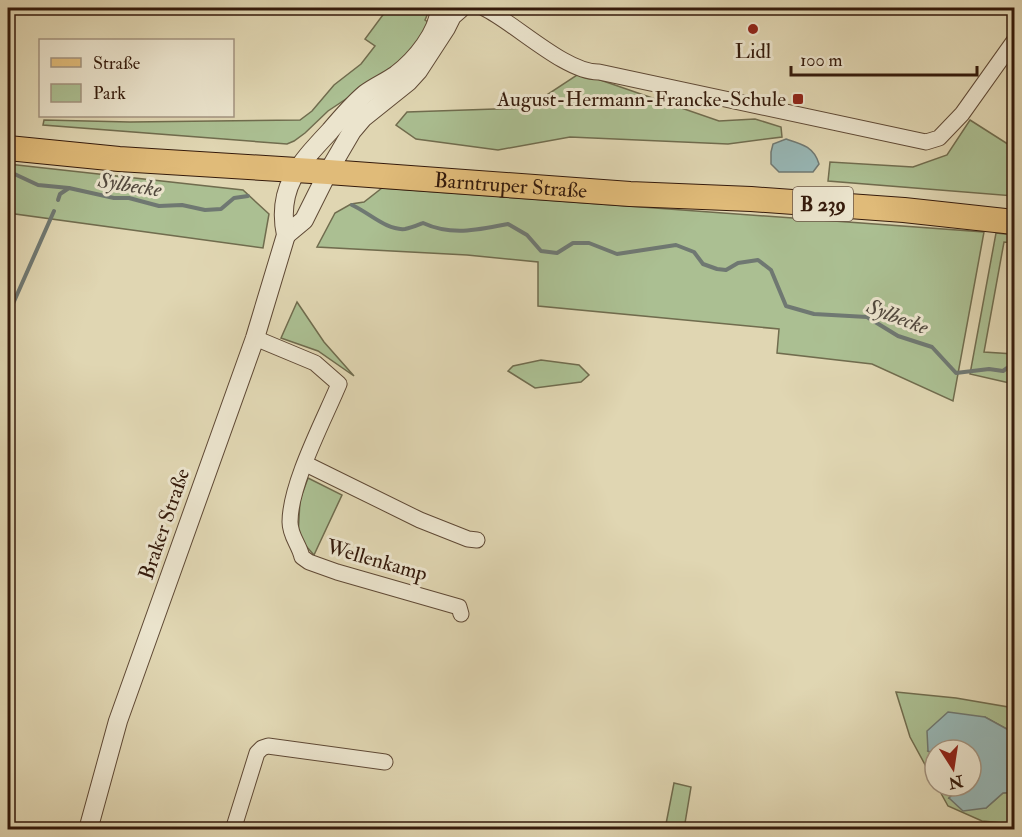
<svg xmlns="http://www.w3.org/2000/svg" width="1022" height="837" viewBox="0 0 1022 837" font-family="'IM FELL Double Pica',serif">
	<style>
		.green { fill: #abbf92; stroke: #706c4e; stroke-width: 1.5 }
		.water { fill: #97b7b6; stroke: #6f7872; stroke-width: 1.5 }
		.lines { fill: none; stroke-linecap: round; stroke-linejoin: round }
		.stream { stroke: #6f7872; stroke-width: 4 }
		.minor-casing { stroke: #5f4935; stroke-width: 17 }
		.tertiary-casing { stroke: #5f4935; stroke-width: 20 }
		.primary-casing { stroke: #341a0b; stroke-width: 26 }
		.minor { stroke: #ebe4cd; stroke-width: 15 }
		.tertiary { stroke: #ebe4cd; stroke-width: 18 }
		.primary { stroke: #e0bb79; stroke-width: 24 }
		.poi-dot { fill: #8f2418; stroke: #ebe4cd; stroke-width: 2 }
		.labels { text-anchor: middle; stroke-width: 6; stroke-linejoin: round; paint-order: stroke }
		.shield { fill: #ebe4cd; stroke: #6b5745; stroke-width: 1.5 }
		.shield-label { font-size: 20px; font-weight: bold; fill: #341a0b }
		.poi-label { font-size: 21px; fill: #341a0b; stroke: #ebe4cd }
		.street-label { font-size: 21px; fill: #341a0b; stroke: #ebe4cd }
		.water-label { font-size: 22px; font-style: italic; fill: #52493e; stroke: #ebe4cd }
	</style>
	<rect width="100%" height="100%" fill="#e0d6b2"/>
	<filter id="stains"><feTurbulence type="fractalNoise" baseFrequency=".00333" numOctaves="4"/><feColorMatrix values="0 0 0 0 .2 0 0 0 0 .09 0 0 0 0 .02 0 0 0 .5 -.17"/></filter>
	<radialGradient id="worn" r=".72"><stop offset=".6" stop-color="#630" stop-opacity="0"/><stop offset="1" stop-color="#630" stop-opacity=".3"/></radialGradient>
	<!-- green -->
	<g class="green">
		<polygon points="388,8 427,8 428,13 425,20 432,25 412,55 328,111 305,133 294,141 287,144 43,125 44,120 130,122 300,120 312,111 334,85 361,64 375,46 365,39"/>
		<polygon points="580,73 719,121 755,119 781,127 782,137 728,144 570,137 498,150 416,139 396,125 407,112 527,108"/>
		<polygon points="970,120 1014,148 1014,196 828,181 830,162 913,167 947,155"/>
		<polygon points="8,164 243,190 269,214 263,248 8,213"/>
		<polygon points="382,188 984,232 953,401 872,364 777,353 779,329 538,306 538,262 467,255 317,247 335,213 351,204 364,202"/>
		<polygon points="996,233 1014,235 1014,243 1004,242 984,352 1014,354 1014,384 970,374"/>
		<polygon points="297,302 324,342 354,376 318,351 281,338"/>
		<polygon points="541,360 579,365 589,375 581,382 535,388 508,371 513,366"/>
		<polygon points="308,478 342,495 314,555 298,537 300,500"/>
		<polygon points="896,692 956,698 1014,708 1014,733 985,717 928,751 935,755 935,783 910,737"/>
		<polygon points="674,783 691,787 684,829 665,829"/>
		<polygon points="937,786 961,786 949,798 986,808 1003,793 1014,792 1014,824 982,821 948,806"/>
	</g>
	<!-- water -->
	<g class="water">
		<path d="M786,139C802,144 814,147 819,164L813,172H779L771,164V152L773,144Z"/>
		<polygon points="948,712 985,717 1014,733 1014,792 1003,793 986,808 963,811 949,798 961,786 971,786 971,750 935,750 935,755 928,751 927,731"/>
	</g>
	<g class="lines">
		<!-- stream -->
		<g class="stream">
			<polyline points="8,171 38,185 69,188 114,198 129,198 159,206 182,205 205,210 221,209 234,198 248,196"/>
			<polyline points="58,200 60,194 69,188"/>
			<path d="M352,205C368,212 387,231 405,229C411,228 418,225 423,223C451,236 478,230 508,224L527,235L541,251L557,253L573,243H589L617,254L676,245L694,252L703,264L717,269L726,270L738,263L758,260L771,270L786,306L814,314L867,317L898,336L932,347L956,373L989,369L1003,371L1010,366H1014"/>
			<polyline points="8,315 54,211"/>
		</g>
		<defs>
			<g id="minor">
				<path d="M484,8C515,23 566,73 599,72L926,142L939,138L962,114L1014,41"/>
				<path d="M255,338L315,363L339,384C324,420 290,484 290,522C290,536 299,544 302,557L309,562L337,572L459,607L461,614"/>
				<polyline points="306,464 420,520 468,539 477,540"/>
				<polyline points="233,830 257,753 262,748 268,746 385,762"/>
			</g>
			<g id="tertiary">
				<polyline points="286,235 304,220 328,172 352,131 363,118 408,82 418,71 446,28 452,16 460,9"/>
				<path d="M88,830L118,721L255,338L286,235C276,188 300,163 330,131C341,118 352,105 365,94C374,87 386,82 396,75C416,60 438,33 440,8"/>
			</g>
			<g id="primary">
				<path id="s1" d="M8,148L119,159L328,172L630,194L751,199L904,210L1014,222"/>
			</g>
		</defs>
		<!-- minor casing -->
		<use href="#minor" class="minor-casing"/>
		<!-- tertiary casing -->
		<use href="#tertiary" class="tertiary-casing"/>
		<!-- primary casing -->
		<use href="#primary" class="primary-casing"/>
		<!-- minor -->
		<use href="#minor" class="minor"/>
		<!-- tertiary -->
		<use href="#tertiary" class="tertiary"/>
		<!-- primary -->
		<use href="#primary" class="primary"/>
	</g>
	<!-- markers -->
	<g class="poi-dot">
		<circle cx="753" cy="29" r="6"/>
		<rect x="792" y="93" width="12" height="12" rx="3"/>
	</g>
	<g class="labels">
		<!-- shield labels -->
		<rect class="shield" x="793" y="187" width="60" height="34" rx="4.5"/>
		<g class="shield-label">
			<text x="823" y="211">B 239</text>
		</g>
		<!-- poi labels -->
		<g class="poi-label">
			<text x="753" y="58">Lidl</text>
			<text x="786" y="106" text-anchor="end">August-Hermann-Francke-Schule</text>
		</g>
		<!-- street labels -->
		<g class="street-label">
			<text dy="7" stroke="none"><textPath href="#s1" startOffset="504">Barntruper Straße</textPath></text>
			<text transform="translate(164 524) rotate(-71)" y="7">Braker Straße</text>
			<text transform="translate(377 560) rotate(16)" y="7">Wellenkamp</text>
		</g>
		<!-- water labels -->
		<g class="water-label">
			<text transform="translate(130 184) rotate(9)" y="8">Sylbecke</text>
			<text transform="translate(898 316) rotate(21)" y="8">Sylbecke</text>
		</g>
	</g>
	<!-- margin -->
	<rect width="1022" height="837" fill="none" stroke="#e0d6b2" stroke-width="30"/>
	<rect x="9" y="9" width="1004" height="819" fill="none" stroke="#341a0b" stroke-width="3"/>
	<rect x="15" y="15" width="992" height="807" fill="none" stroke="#341a0b" stroke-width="1.5"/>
	<!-- legend -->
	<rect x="39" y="39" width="195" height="78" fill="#ebe4cd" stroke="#a2937f" stroke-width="1.5"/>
	<rect x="51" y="58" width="30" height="9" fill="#e0bb79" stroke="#a2937f" stroke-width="1.5"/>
	<text x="93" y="69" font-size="18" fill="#341a0b">Straße</text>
	<rect x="51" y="84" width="30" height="18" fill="#abbf92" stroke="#a2937f" stroke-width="1.5"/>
	<text x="93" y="99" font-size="18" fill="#341a0b">Park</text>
	<!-- north arrow -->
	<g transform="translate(953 768) rotate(168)"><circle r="28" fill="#ebe4cd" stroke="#a2937f" stroke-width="1.5"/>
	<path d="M0-4.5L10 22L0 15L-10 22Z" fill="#8f2418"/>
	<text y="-9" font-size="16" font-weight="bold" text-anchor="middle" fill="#341a0b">N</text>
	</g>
	<!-- scale -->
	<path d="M791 66v9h186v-9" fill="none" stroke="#341a0b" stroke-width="3"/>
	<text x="800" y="66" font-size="18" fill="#341a0b" stroke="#ebe4cd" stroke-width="4.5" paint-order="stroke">100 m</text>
	<rect width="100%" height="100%" filter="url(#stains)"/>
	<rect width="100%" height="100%" fill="url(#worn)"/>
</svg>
